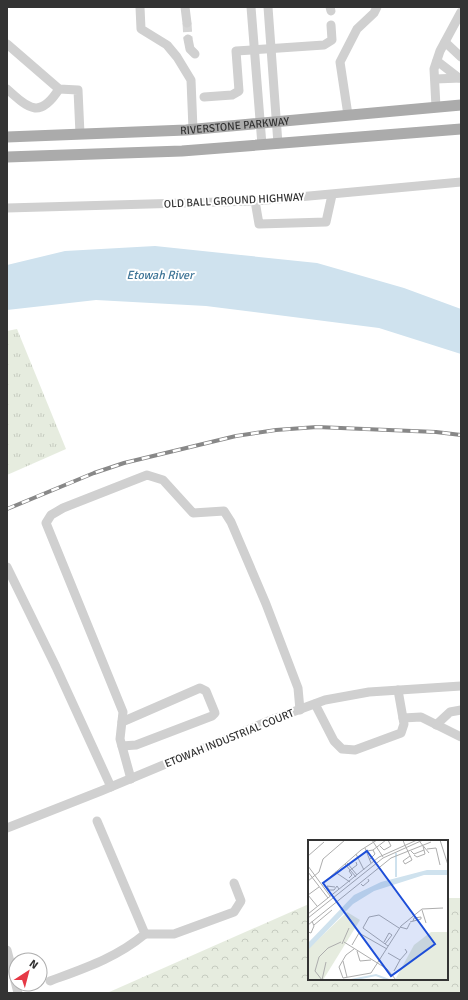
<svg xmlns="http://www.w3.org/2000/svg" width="468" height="1000" viewBox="0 0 468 1000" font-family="Signika,sans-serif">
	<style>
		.forest { fill: url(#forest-crowns) }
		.park { fill: url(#park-tufts) }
		.water { fill: #cfe2ee }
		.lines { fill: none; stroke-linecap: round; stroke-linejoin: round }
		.minor-tunnel { stroke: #d6d6d6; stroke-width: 9; stroke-dasharray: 9 4.5; stroke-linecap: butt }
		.minor { stroke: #d0d0d0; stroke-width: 9 }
		.major { stroke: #ababab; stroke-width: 11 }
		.rail-casing { stroke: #888; stroke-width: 4 }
		.rail { stroke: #fff; stroke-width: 2.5; stroke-dasharray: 8; stroke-linecap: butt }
		.labels { text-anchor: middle; stroke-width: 4; stroke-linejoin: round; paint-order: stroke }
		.street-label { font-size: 11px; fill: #333; stroke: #fff }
		.water-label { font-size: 12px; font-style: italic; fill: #3f7597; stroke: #fff }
		.inset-river { fill: none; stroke: #cfe2ee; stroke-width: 2 }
		.inset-road { fill: none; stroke: #adadad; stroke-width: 1 }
		.view { fill: #1d4ed8; fill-opacity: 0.15; stroke: #1d4ed8; stroke-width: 2 }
		.inset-edge { fill: none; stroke: #333; stroke-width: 2 }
	</style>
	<defs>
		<pattern id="forest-crowns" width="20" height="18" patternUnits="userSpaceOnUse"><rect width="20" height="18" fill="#e6ecdf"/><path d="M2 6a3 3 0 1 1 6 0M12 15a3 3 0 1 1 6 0" fill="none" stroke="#c6cbc0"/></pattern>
		<pattern id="park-tufts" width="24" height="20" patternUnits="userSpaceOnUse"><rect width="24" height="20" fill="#e6ecdf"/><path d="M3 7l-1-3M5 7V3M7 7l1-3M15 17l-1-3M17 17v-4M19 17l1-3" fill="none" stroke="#c6cbc0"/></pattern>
	</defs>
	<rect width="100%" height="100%" fill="#fff"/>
	<!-- forest -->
	<polygon class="forest" points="447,898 461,898 461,993 107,993 309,904 309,979 447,979"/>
	<!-- park -->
	<polygon class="park" points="17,329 66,449 7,475 7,331"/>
	<!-- water -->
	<polygon class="water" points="155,246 317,263 404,288 461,309 461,354 379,328 206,306 96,300 7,310 7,265 65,251"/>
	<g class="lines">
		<!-- minor-tunnel -->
		<polyline class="minor-tunnel" points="187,23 188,39"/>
		<!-- minor -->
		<g class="minor">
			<polyline points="140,7 141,29 167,45 177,57 191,80 193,129"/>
			<polyline points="185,7 187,23"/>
			<polyline points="251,7 262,145"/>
			<polyline points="268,7 278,144"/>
			<polyline points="330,7 331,11"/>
			<polyline points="188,39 190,49 195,54"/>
			<polyline points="445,42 461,57"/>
			<polyline points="7,44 59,89 78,90 80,134"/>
			<polyline points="437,61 459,78"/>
			<polyline points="435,79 461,78"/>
			<path d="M7,89C29,109 40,119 59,89"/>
			<polyline points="204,97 232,95 239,91 236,51 324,45 332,40 331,25"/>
			<polyline points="436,107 434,69 440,51 461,12"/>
			<polyline points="348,115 340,62 357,29 374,13 377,7"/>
			<polyline points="255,201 259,224 326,222 332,195"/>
			<polyline points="7,208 255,201 461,182"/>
			<polyline points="7,567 56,667 111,787"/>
			<polyline points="315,704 334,741 342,749 355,750 401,733 404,724 398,690"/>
			<polyline points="403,718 421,717 461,737"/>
			<polyline points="122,722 200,688 206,691 215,713 212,716 136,745 122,746"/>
			<polyline points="436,725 450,712 461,710"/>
			<polyline points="131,779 120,739 123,712 46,523 51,515 63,508 147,475 163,480 193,513 224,511 231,522 266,604 298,688 300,710"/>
			<polyline points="7,828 101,791 271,720 325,700 369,692 461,686"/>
			<polyline points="145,934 174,934 234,912 241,901 234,883"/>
			<polyline points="7,950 18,993"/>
			<path d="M50,981C85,968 116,958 145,934L97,821"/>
		</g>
		<!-- major -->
		<g class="major">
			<path id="s1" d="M7,137L186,130L461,105"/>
			<polyline points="7,157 182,151 461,129"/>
		</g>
		<defs>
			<polyline id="rail" points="7,509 94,473 124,463 236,436 276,430 317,427 436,432 461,435"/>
		</defs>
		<!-- rail casing -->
		<use href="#rail" class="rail-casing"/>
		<!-- rail -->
		<use href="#rail" class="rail"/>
	</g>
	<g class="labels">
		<!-- street labels -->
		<g class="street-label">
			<text dy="4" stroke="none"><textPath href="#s1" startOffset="228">RIVERSTONE PARKWAY</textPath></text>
			<text transform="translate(234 200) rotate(-3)" y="4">OLD BALL GROUND HIGHWAY</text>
			<text transform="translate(229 738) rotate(-22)" y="4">ETOWAH INDUSTRIAL COURT</text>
		</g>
		<!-- water labels -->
		<g class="water-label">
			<text x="160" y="279">Etowah River</text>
		</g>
	</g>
	<!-- overview -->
	<g transform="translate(308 840)">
		<rect width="140" height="140" fill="#fff"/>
		<path d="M123,92H140V140H87L106,105Z" fill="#e6ecdf"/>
		<path d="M39,72L52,80L15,140H0V109Z" fill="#e6ecdf"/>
		<path d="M119,30H140V35H116L66,51L45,64L0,110V103L46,55L73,42Z" fill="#cfe2ee"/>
		<path class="inset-river" d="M88,13V37M43,140L68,135L81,140"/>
		<path class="inset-road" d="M64,0L75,17M95,0L96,3L104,20L97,24L95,21L102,16M132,0L140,25M112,2L121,13M72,6L76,10L83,6L80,0M57,8L63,23M119,9L128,8L132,25M59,11L65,10L78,0M103,11L106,14L116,10L115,6M48,14L56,30M106,15L109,17L117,14L116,10M0,16L16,2M61,20L67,14L65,10M39,23L49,35M37,24L48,37M0,26L22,56M0,32L20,58M27,32L42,42M41,38L44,35L41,31L49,25L48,22M0,41L11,32L15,19L37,0M14,44L53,10L69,0M53,44L55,46L61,41L60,39M27,47L19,46L21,50H26L29,46L31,49M0,55L9,66M0,55L11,47M114,69L135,68M114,70L118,83M0,74L71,17L109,0M0,78L75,18L115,0M102,82L113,79V77L106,78L105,81M0,85L83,18L123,2M6,85L24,70M92,87L99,89L102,83M0,92L3,93L6,86L4,81M36,102L79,129L88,140M76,102L81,93L84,95L77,104M34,104L41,88M44,105L51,93L79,109M80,106L55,88L56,86L61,77L71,75L91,88M46,109L38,115L31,127L35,138L63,133L93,86L114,69M49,111L52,121L63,120M80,113L92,120L86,131M92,120L99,112L97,109M35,121L39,137M18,122L14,140L7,131L11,117L20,108L33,102"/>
		<path class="view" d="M59,11L127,104L83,136L15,43Z"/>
		<rect width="140" height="140" class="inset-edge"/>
	</g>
	<!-- border -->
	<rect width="468" height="1000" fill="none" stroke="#333333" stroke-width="16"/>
	<!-- north arrow -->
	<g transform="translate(28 972) rotate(36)"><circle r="19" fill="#ffffff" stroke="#adadad"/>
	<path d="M0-3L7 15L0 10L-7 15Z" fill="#e63946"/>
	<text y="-6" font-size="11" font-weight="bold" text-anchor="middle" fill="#333333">N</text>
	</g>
</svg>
